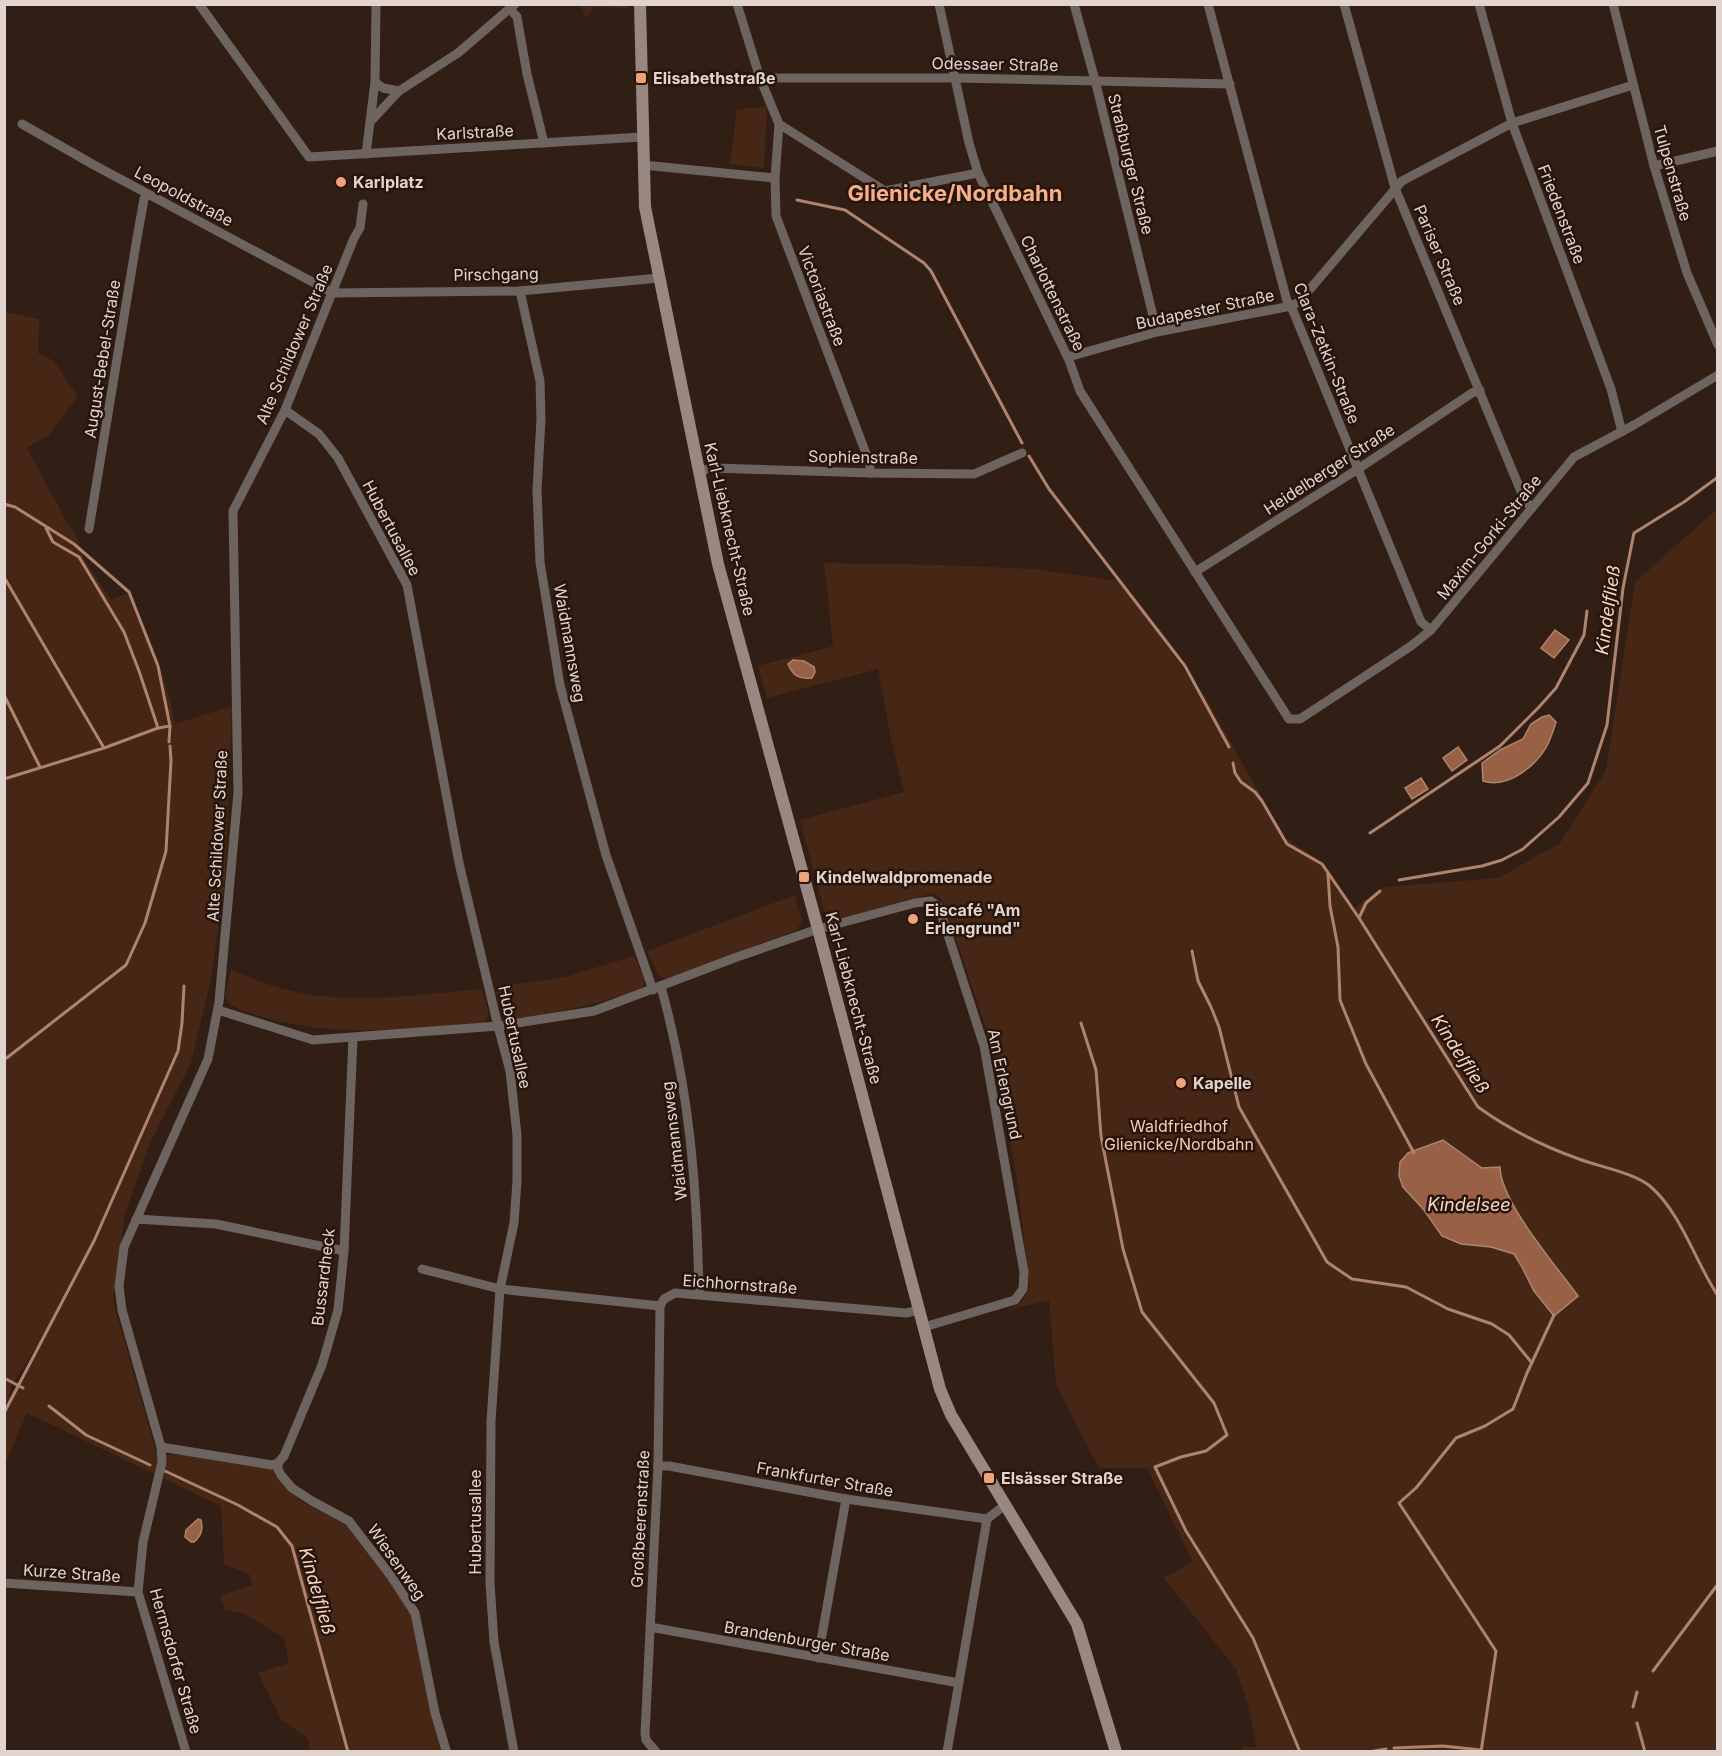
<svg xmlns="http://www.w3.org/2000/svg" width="1722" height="1756" viewBox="0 0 1722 1756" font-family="Inter,sans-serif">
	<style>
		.green { fill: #462615; fill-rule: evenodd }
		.water { fill: #986146; stroke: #ae846f; stroke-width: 1.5 }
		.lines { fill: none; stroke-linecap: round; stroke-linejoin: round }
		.stream { stroke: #ae846f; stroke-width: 3 }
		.street { stroke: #6e645f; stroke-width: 9 }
		.secondary { stroke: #988881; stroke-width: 12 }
		.poi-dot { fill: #f0a27a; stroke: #27150c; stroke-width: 2 }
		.labels { text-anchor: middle; stroke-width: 5; stroke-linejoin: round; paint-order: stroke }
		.street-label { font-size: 16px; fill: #e1d4ce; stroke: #27150c }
		.poi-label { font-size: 16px; font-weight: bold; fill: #e1d4ce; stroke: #27150c; text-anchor: start }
		.park-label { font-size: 16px; fill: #fdcbb2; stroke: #27150c }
		.water-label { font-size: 18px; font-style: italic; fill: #f7d4c4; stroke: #27150c }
		.district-label { font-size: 22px; font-weight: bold; fill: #f8ae89; stroke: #27150c }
	</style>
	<rect width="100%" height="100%" fill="#311f15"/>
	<!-- green -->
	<g class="green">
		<polygon points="581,5 628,5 628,8 594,7 586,18"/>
		<polygon points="767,107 764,168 730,164 737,109"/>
		<path d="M5,312L39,319L38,353L54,361L78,397L49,435L27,448L64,517L76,535L84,559L111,600L128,593C149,635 167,678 175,724L232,706L225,879L211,979L191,1063L150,1143L125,1214L113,1301L157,1455H192L273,1469L288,1488L301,1501L350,1527L405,1599L413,1616L446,1751H311L307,1738L281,1719L258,1673L289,1663L284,1638L244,1613L225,1610L220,1596L252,1585L249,1574L224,1564L221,1506L27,1413L5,1465ZM39,1343V1344L7,1402L12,1385Z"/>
		<path d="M1717,509V1751H1242V1747H1257L1248,1706L1236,1669L1164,1578L1193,1562L1147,1468H1099L1056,1385L1049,1300L1009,1310C1020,1304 1027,1298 1029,1285L1018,1185L994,1052L943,901L934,893L834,920L825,914L800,820L904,792L890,734L878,669L767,698L758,666L833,646L824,563L944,565L1035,569L1119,581L1208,702L1284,837L1325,864L1354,908L1384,887L1498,878L1560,843L1606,770L1635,582ZM1443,1140L1460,1154L1500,1177L1515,1210L1520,1216L1554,1316L1534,1291L1522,1267L1514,1254L1491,1247L1461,1244L1442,1236L1424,1210L1410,1197L1408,1153Z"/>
		<polygon points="795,895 802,921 797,930 667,979 658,975 647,951"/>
		<path d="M634,956L645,980L642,988C599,1005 556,1013 511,1019L502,1013L495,987L565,977Z"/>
		<path d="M231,969C251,978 270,986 292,991C351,1005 422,994 482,989L489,1015L484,1022C399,1030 310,1041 230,1005L225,996Z"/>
	</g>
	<!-- water -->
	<g class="water">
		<polygon points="1555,630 1569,640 1554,658 1541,648"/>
		<path d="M793,660L804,661L814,667L815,672L812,678C799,679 793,676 788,664Z"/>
		<path d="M1549,715L1556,722C1554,729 1551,737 1548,744C1537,765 1509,789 1483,781L1482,763L1500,750L1523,739L1531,724L1542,717Z"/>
		<polygon points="1458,747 1467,760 1452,771 1443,758"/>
		<polygon points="1421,778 1428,789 1412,799 1405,788"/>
		<path d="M1443,1140L1482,1168L1500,1167C1500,1201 1557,1267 1578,1296L1554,1316L1534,1291L1522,1267L1514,1254L1491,1247L1461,1244L1442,1236L1424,1210L1403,1187L1399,1176L1400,1162L1408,1153Z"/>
		<path d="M198,1519L201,1520C203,1529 202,1535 194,1542H191L185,1537L186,1530Z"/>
	</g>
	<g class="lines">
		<!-- stream -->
		<g class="stream">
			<polyline points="797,200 845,210 924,263 931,271 1022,443"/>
			<polyline points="1029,456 1049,489 1185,666 1229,747"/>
			<polyline points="4,504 15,507 74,544 129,592 158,666 170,726 169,742"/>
			<polyline points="46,528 53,542 79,557 124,632 139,671 158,728"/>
			<polyline points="4,577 104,748"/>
			<polyline points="4,695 40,767"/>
			<path d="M1233,763L1235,773L1241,782L1255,792L1262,801L1287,844L1322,864L1359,918L1478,1107C1510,1130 1542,1146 1579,1159C1600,1167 1635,1173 1651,1187C1681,1213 1696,1263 1718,1296"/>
			<polyline points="4,779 104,748 158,728 170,726"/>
			<polyline points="1370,833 1500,746 1539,707 1556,688 1575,652 1584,635 1587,611"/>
			<polyline points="1328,874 1330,906 1338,947 1340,1000 1366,1064 1414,1153"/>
			<polyline points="1399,880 1482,866 1502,860 1523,849 1559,817 1588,783 1607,725 1623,588 1634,533 1684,502 1718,477"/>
			<polyline points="1359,918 1366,903 1380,891"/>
			<polyline points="1192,951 1198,981 1211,1007 1219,1027 1239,1107 1327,1262 1352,1279 1406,1287 1448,1309 1492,1324 1509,1335 1532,1363"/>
			<polyline points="1081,1023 1096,1070 1101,1136 1123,1249 1142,1312 1214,1403 1227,1435 1206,1451 1181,1457 1155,1467 1186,1531 1253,1638 1300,1752"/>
			<polyline points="4,1060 126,965 145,923 166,851 171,761 170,746"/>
			<polyline points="4,1378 23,1388"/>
			<polyline points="54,1410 49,1406 86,1435 150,1465"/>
			<polyline points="4,1413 94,1241 178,1051 182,1023 184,986"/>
			<polyline points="165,1471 238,1505 277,1527 292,1546 348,1752"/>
			<polyline points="1653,1671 1718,1584"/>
			<polyline points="1633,1707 1637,1692"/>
			<polyline points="1637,1723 1645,1752"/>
			<polyline points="1394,1748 1443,1746 1481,1750"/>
			<polyline points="1369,1752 1386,1749"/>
			<polyline points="1481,1752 1496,1651 1399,1503 1416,1488 1456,1438 1485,1426 1513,1409 1527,1373 1554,1315"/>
		</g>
		<!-- street -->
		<g class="street">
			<polyline points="199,4 309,157 642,137"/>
			<polyline points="737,4 760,78 779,124 885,191 978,173 1069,360 1080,391 1289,719 1300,719 1411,646 1431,630 1574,457 1634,425 1718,375"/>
			<polyline points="939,4 969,143 978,173"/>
			<polyline points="1074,4 1095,80 1157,332"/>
			<polyline points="1208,4 1287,301 1291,306 1421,622 1431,630"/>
			<polyline points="1344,4 1395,188 1525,501 1532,508"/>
			<polyline points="1479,4 1512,123 1611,389 1622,432"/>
			<polyline points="1613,4 1654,166 1687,273 1718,345"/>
			<polyline points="510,9 517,17 527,74 544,143"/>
			<polyline points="760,78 956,78 1230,84"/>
			<polyline points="375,82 383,88 399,91"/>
			<polyline points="371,121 399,91 458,53 515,4"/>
			<polyline points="22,124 94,165 333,293 520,291 659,278"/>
			<polyline points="779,124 775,178 776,216 870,464 870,473"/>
			<polyline points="366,154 375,82 376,4"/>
			<polyline points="643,165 775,178"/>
			<polyline points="1654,166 1718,151"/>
			<polyline points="520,291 540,381 541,419 537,490 540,562 560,685 606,855 653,990"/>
			<polyline points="1068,357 1157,332 1291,306 1299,302 1402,181 1512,123 1633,85"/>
			<polyline points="285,410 319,434 338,458 407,585 459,863 498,1026 510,1071 517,1135 517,1181 514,1223 500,1289 491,1421 490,1583 494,1642 514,1752"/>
			<polyline points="699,471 713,468 870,473 974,474 1022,453"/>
			<polyline points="89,529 137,238 144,199 147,194"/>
			<polyline points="1195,572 1358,469 1472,393 1480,390"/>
			<path d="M661,987C690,1090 697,1188 699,1294"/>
			<polyline points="218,1010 313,1040 498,1026 594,1011 737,957 818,929 915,903 931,901 939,907 984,1046 1024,1272 1023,1289 1015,1300 924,1327"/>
			<polyline points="136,1219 216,1224 344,1251"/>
			<polyline points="422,1269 500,1289 660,1306 664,1299 675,1293 906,1313 919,1310"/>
			<polyline points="161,1447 272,1465 278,1463 284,1456 322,1365 338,1310 344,1251 353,1038"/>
			<polyline points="278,1463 278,1469 281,1475 292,1488 312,1501 349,1521 391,1576 415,1613 435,1713 446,1750"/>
			<polyline points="658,1466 669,1466 846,1499 987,1519"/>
			<polyline points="4,1583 138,1592"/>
			<polyline points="650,1627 959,1683"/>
			<polyline points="818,1658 846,1499"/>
			<polyline points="186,1752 138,1592 143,1542 162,1462 161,1447 122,1310 119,1286 124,1247 208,1059 219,1002 238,793 233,511 285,410 354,238 360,228 363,204"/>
			<polyline points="656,1752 646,1740 645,1734 658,1466 660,1306"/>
			<polyline points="947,1752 987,1519 1005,1505"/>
		</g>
		<!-- secondary -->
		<polyline class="secondary" points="640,4 645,207 718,564 818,929 940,1389 951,1415 1077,1624 1116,1752"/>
	</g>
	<!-- markers -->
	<g class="poi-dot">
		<rect x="635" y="72" width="12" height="12" rx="3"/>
		<circle cx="341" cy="182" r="6"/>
		<rect x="798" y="871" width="12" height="12" rx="3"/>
		<circle cx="913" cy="919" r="6"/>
		<circle cx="1181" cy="1083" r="6"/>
		<rect x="983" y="1472" width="12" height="12" rx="3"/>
	</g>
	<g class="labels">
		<!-- street labels -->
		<g class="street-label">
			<text transform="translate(995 64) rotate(1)" y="6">Odessaer Straße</text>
			<text transform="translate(475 132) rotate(-3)" y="6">Karlstraße</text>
			<text transform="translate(1131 164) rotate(76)" y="6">Straßburger Straße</text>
			<text transform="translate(1673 173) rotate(74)" y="6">Tulpenstraße</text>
			<text transform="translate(184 196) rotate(28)" y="6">Leopoldstraße</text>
			<text transform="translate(1562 214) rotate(69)" y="6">Friedenstraße</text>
			<text transform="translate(1440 255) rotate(67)" y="6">Pariser Straße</text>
			<text transform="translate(496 274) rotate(-1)" y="6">Pirschgang</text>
			<text transform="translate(1053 293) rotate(64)" y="6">Charlottenstraße</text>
			<text transform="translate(822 296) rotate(69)" y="6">Victoriastraße</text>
			<text transform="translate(1205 309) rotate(-12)" y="6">Budapester Straße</text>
			<text transform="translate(294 344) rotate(-67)" y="6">Alte Schildower Straße</text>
			<text transform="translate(1327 353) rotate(68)" y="6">Clara-Zetkin-Straße</text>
			<text transform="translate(102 359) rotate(-81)" y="6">August-Bebel-Straße</text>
			<text transform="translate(863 457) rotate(1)" y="6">Sophienstraße</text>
			<text transform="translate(1329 469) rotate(-33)" y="6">Heidelberger Straße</text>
			<text transform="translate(392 528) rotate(62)" y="6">Hubertusallee</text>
			<text transform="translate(730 529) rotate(77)" y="6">Karl-Liebknecht-Straße</text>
			<text transform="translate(1489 537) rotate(-51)" y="6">Maxim-Gorki-Straße</text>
			<text transform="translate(570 643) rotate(80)" y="6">Waidmannsweg</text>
			<text transform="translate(217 836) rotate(-87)" y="6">Alte Schildower Straße</text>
			<text transform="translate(854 998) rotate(75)" y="6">Karl-Liebknecht-Straße</text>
			<text transform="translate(515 1037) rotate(78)" y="6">Hubertusallee</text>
			<text transform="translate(1005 1084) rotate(78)" y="6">Am Erlengrund</text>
			<text transform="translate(674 1141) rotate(-97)" y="6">Waidmannsweg</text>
			<text transform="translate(323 1277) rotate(-83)" y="6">Bussardheck</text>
			<text transform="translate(740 1284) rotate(4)" y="6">Eichhornstraße</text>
			<text transform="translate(825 1479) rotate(10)" y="6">Frankfurter Straße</text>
			<text transform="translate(640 1519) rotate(-87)" y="6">Großbeerenstraße</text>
			<text transform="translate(475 1522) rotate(-90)" y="6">Hubertusallee</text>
			<text transform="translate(397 1562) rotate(55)" y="6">Wiesenweg</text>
			<text transform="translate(72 1573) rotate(4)" y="6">Kurze Straße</text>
			<text transform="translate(807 1641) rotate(10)" y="6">Brandenburger Straße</text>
			<text transform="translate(176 1661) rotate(74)" y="6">Hermsdorfer Straße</text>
		</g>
		<!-- poi labels -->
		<g class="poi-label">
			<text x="653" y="84">Elisabethstraße</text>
			<text x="353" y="188">Karlplatz</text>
			<text x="816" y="883">Kindelwaldpromenade</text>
			<text x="925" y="916">Eiscafé "Am<tspan x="925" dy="18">Erlengrund"</tspan></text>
			<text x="1193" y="1089">Kapelle</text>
			<text x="1001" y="1484">Elsässer Straße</text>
		</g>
		<!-- park labels -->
		<g class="park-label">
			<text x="1179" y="1132">Waldfriedhof<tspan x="1179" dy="18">Glienicke/Nordbahn</tspan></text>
		</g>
		<!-- water labels -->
		<g class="water-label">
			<text transform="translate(1608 610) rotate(-82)" y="6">Kindelfließ</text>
			<text transform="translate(1460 1054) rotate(57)" y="6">Kindelfließ</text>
			<text x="1469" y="1211">Kindelsee</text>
			<text transform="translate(317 1591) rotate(74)" y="6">Kindelfließ</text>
		</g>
		<!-- district labels -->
		<g class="district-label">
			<text x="955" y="201">Glienicke/Nordbahn</text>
		</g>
	</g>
	<!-- border -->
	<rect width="1722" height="1756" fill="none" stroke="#e1d4ce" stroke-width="12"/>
</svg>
